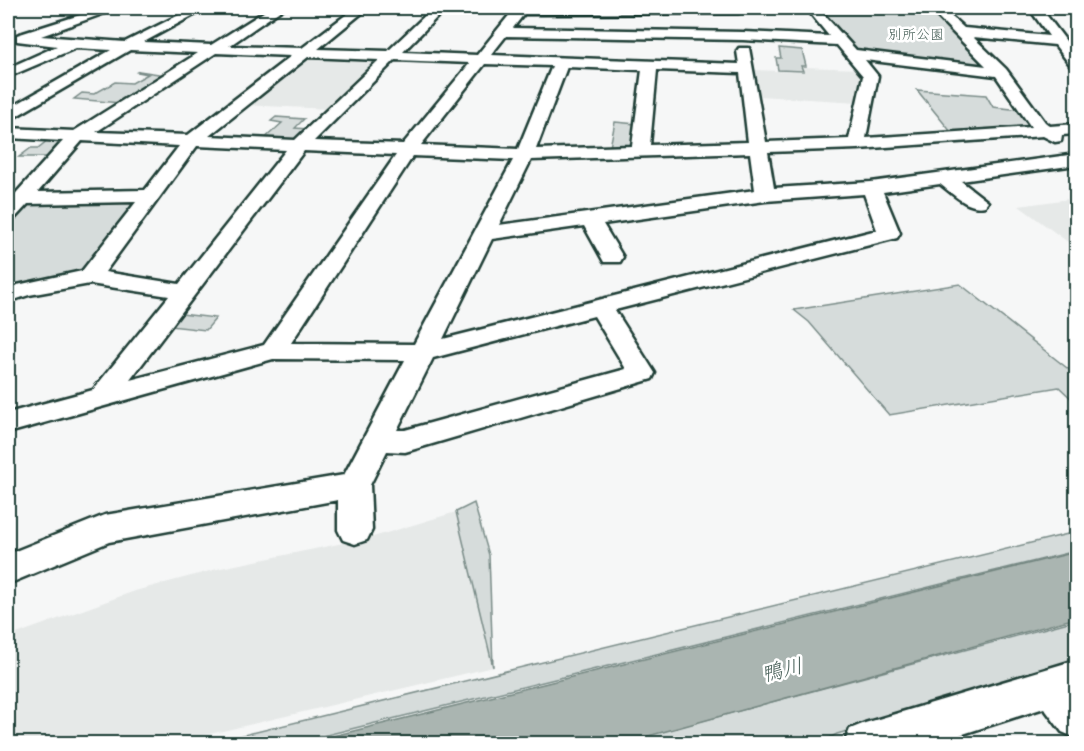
<svg xmlns="http://www.w3.org/2000/svg" width="1084" height="751" viewBox="0 0 1084 751" font-family="Delius,'Klee One',sans-serif">
	<style>
		.built { fill: #e6e9e8 }
		.green { fill: #d6dcdb; stroke: #7a8c88; stroke-width: 1.5 }
		.water { fill: #aab5b1; stroke: #72857f; stroke-width: 1.5 }
		.lines { fill: none; stroke-linecap: round; stroke-linejoin: round }
		.minor-casing { stroke: #1f3d34; stroke-width: 5 }
		.minor { fill: #fff; fill-rule: evenodd }
		.labels { text-anchor: middle; stroke-width: 5; stroke-linejoin: round; paint-order: stroke }
		.far-park-label { font-size: 14px; fill: #445d55; stroke: #fff }
		.near-water-label { font-size: 21px; font-style: italic; fill: #49615a; stroke: #fff }
	</style>
	<rect width="100%" height="100%" fill="#f6f7f7"/>
	<filter id="ink" filterUnits="userSpaceOnUse"><feTurbulence type="fractalNoise" baseFrequency=".0167" numOctaves="2"/><feDisplacementMap in="SourceGraphic" scale="12" xChannelSelector="R" yChannelSelector="G"/><feConvolveMatrix kernelMatrix="1 2 1 2 8 2 1 2 1" color-interpolation-filters="sRGB"/></filter>
	<g filter="url(#ink)">
		<!-- built -->
		<g class="built">
			<polygon points="307,55 382,59 331,109 244,105"/>
			<polygon points="802,67 861,69 865,75 858,102 759,96 754,70 803,72"/>
			<polygon points="1076,198 1076,248 1019,206"/>
			<polygon points="456,512 493,667 172,743 8,744 8,637 135,591 221,568 373,537"/>
		</g>
		<!-- green -->
		<g class="green">
			<polygon points="818,8 931,8 991,69 857,53"/>
			<polygon points="779,48 802,50 806,66 801,66 803,71 778,70 776,58 781,58"/>
			<polygon points="139,71 165,75 121,103 74,99 82,93 94,94 115,82 132,83 148,74 137,72"/>
			<polygon points="917,90 986,95 993,107 1021,110 1031,126 951,132"/>
			<polygon points="276,117 304,119 295,128 309,129 297,140 264,139 282,123 271,121"/>
			<polygon points="615,122 636,124 635,144 610,147"/>
			<polygon points="48,140 65,142 50,157 19,157 31,148 38,148"/>
			<polygon points="133,200 137,203 86,269 79,274 26,282 8,289 8,223 25,203"/>
			<polygon points="960,284 1076,375 1076,403 1059,387 889,415 809,322 794,310"/>
			<polygon points="181,314 216,318 206,330 170,326"/>
			<polygon points="474,503 489,555 493,667 456,512"/>
			<polygon points="1076,532 1076,551 294,743 211,743"/>
			<polygon points="1076,620 1076,666 837,734 820,743 616,744"/>
		</g>
		<!-- water -->
		<polygon class="water" points="1076,552 1076,618 623,743 305,743"/>
		<g class="lines">
			<defs>
				<g id="minor">
					<path d="M102,8H119L41,36L125,42L193,8H207L144,42L211,45L270,8H284L229,46L302,48L355,8H368L318,49L388,51L433,8H446L403,52L477,55L515,8H743L742,12L738,13L524,14L513,28L743,32L829,36L806,8H818L856,50L986,66L929,8H942L964,28L1049,36L1029,8H1041L1076,54V67L1071,66L1055,45L973,37L1006,69L1045,122L1050,126L1076,124V134L1062,135L1061,141L1055,142L1043,136L858,149L768,152L774,188L871,182L1076,154V165L961,181L988,202L985,206C968,210 953,194 940,184L883,192L900,233L897,238L615,310L655,373L652,379L405,452L387,451L370,485L372,530L367,540L355,544L343,540L338,530V500L109,542L8,584V554L105,515L344,475L405,360L273,359L8,433V413L93,390L169,296L90,284L29,295L8,302V287L82,271L136,202L28,204L15,218L8,220V202L63,141L8,138V128L74,131L198,53L130,50L8,121V109L111,50L76,48L8,77V68L57,46L17,41V35ZM506,36L743,40L837,45L863,76L849,139L766,142L749,48H739L737,51L739,64L491,55ZM216,53L291,56L188,135L96,132ZM308,57L379,60L295,140L209,136ZM395,60L470,63L403,144L314,141ZM865,60L996,76L1031,127L866,138L878,76ZM485,64L552,66L518,149L421,145ZM567,67L642,70L632,146L536,149ZM657,70L740,73L748,142L650,145ZM82,141L179,146L145,190L38,192ZM197,146L286,150L179,284L105,272ZM304,151L396,155L264,345L130,380ZM750,153L755,190L499,225L531,160ZM413,156L513,160L414,344L291,343ZM864,194L877,230L443,339L492,239L584,226L604,262H620L623,257L603,224L765,201ZM594,316L626,369L405,430H397L433,358Z"/>
					<polygon points="1045,8 1076,8 1076,13 1051,12"/>
					<polygon points="1076,660 1076,738 1062,732 1044,708 932,744 844,744 850,729 865,723"/>
				</g>
			</defs>
			<!-- minor casing -->
			<use href="#minor" class="minor-casing"/>
			<!-- minor -->
			<use href="#minor" class="minor"/>
		</g>
	</g>
	<g class="labels">
		<!-- far-park labels -->
		<g class="far-park-label">
			<text x="916" y="39">別所公園</text>
		</g>
		<!-- near-water labels -->
		<g class="near-water-label">
			<text transform="translate(782 670) rotate(-14)" y="7">鴨川</text>
		</g>
	</g>
	<!-- margin -->
	<rect width="1084" height="751" fill="none" stroke="#fff" stroke-width="30"/>
	<rect x="15" y="15" width="1054" height="721" fill="none" stroke="#1f3d34" stroke-width="2" filter="url(#ink)"/>
</svg>
